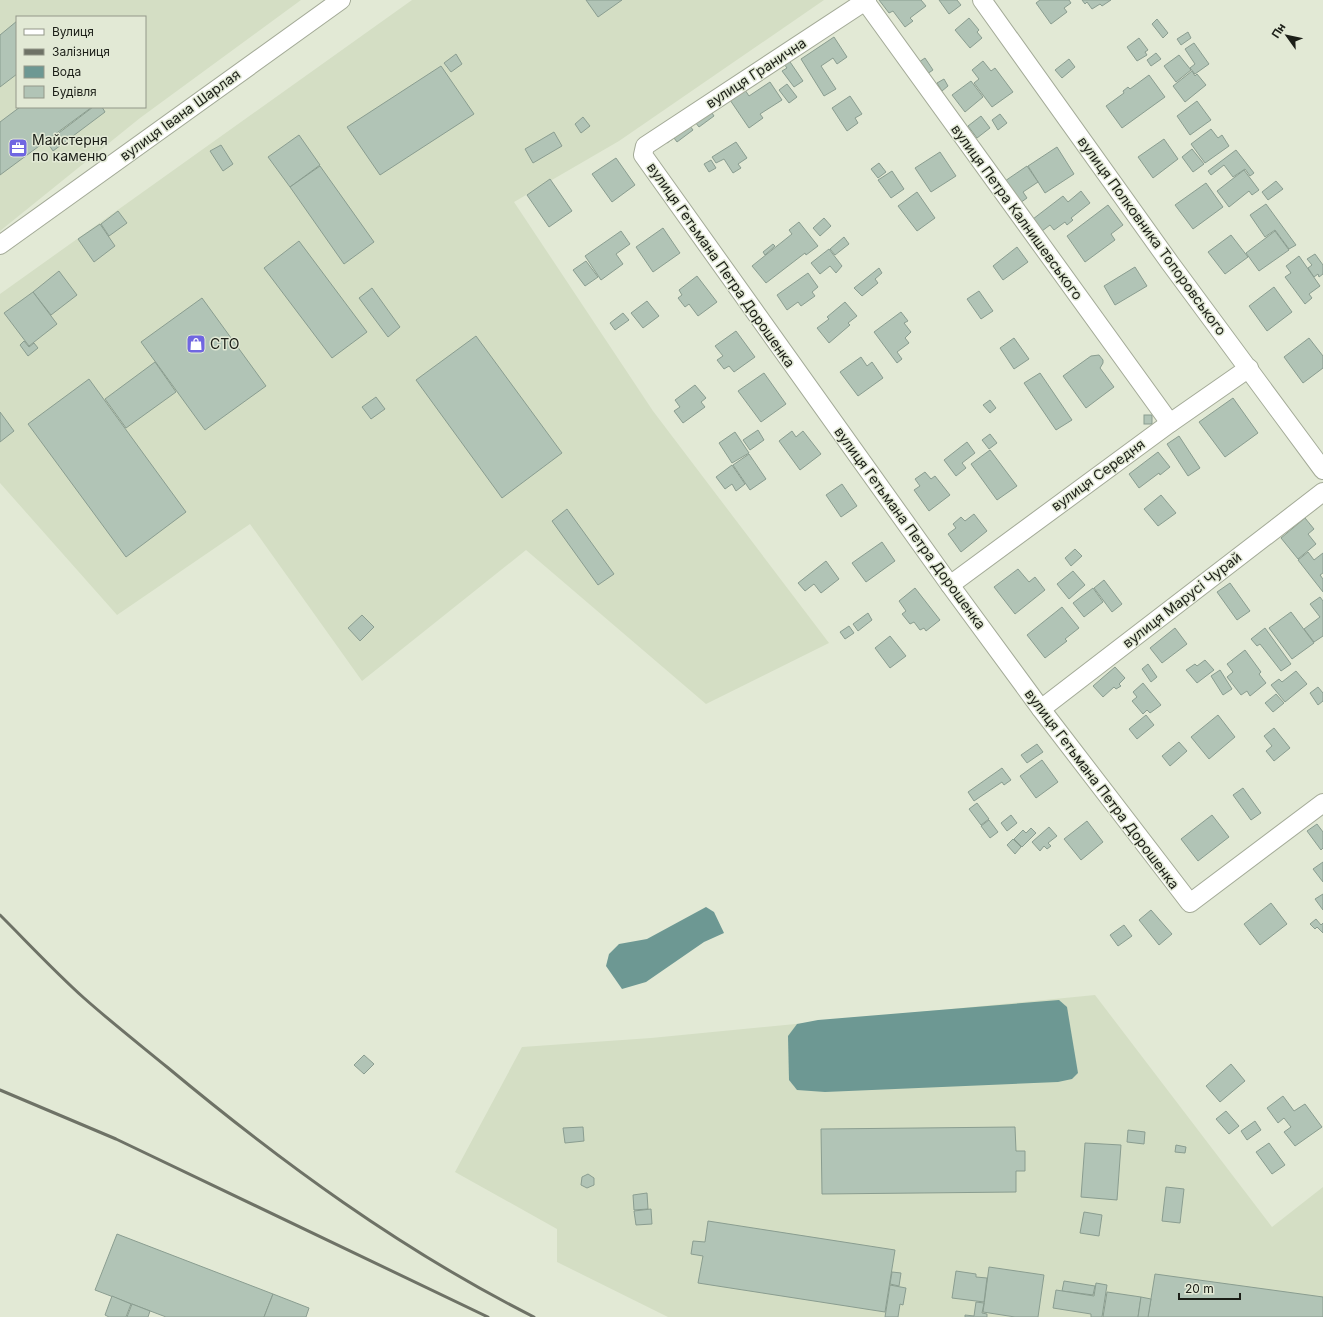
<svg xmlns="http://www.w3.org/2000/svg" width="1323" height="1317" viewBox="0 0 1323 1317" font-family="Inter,sans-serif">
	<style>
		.built { fill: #d4dec4; fill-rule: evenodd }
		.water { fill: #6d9893 }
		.building { fill: #b1c4b6; stroke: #8a9d90 }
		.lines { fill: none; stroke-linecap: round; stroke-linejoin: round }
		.street-casing { stroke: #a3aa97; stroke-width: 20 }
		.street { stroke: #fff; stroke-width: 18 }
		.rail { stroke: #6e7266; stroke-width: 3 }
		.labels { text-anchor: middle; stroke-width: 3; stroke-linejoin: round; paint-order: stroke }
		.street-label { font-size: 14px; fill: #1c1f18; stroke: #e2e9d5 }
		.poi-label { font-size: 14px; fill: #1c1f18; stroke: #e2e9d5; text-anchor: start }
	</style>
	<rect width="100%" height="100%" fill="#e2e9d5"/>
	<!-- built -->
	<g class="built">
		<path d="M0,0H301L140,118L0,231ZM17,17H145V107H17Z"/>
		<polygon points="412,0 824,0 619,141 514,202 653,411 829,643 706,704 526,550 362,681 250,524 117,615 0,483 0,294"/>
		<polygon points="1095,995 1272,1227 1323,1187 1323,1317 668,1317 557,1262 557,1229 455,1172 522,1047 651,1038"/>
	</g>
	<!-- water -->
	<g class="water">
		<polygon points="706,907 714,912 724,933 704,942 646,982 622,989 606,966 609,954 619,944 647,939"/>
		<polygon points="1059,1000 1067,1007 1078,1073 1072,1079 1058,1082 825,1092 797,1090 789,1080 788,1036 797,1024 818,1020"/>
	</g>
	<!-- building -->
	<g class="building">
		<polygon points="586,0 622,0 598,17"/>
		<polygon points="879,0 921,0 926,6 910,18 913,21 905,27 893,11 889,13"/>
		<polygon points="939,0 957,0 961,5 949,14"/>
		<polygon points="1040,0 1069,0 1071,3 1064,8 1067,12 1051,24 1036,3"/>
		<polygon points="1082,0 1111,0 1102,6 1100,4 1092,9 1087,2 1085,4"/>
		<polygon points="969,18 979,30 977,32 982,38 970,48 955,30"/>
		<polygon points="1157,19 1168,33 1163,38 1152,24"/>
		<polygon points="17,21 17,74 0,87 0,35"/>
		<polygon points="1188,32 1191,38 1181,45 1177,39"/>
		<polygon points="834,37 847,57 837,64 833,58 821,66 836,89 824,96 801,59"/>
		<polygon points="1139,38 1148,50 1145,52 1147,55 1137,61 1127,47"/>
		<polygon points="1194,43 1209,64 1195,74 1190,68 1195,64 1185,49"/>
		<polygon points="1156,53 1161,59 1151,66 1147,60"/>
		<polygon points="456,54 462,64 451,72 444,63"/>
		<polygon points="1179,55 1191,70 1176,82 1164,66"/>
		<polygon points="786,56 803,81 794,87 782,71 787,68 781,60"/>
		<polygon points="925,58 933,70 927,74 919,62"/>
		<polygon points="1069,59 1075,67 1062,78 1055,70"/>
		<polygon points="983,61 991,71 995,68 1013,92 992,107 974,83 979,79 972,70"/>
		<polygon points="441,66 474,114 380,175 347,127"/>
		<polygon points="1192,71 1195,76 1197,74 1206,85 1185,102 1173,86"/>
		<polygon points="1149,75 1165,97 1122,128 1106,106 1124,93 1123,91 1128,87 1130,89"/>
		<polygon points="944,79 948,86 942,91 937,83"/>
		<polygon points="971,81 983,97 965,112 952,95"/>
		<polygon points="770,82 782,100 760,114 763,118 749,128 730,100 745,90 749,96"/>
		<polygon points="787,84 797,97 789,103 779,90"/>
		<polygon points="850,96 862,114 855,118 858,123 847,131 832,108"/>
		<polygon points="1197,101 1211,120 1190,135 1177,116"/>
		<polygon points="20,107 92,107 0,175 0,122"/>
		<polygon points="93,107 102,107 105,112 53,151 47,142"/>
		<polygon points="710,110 714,116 699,127 695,122"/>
		<polygon points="1000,114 1007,123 998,130 992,120"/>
		<polygon points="981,116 990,128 977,138 968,126"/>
		<polygon points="583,117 590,126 581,133 575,124"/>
		<polygon points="687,122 693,130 677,142 674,138 667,143 664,139"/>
		<polygon points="1211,129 1218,138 1222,135 1229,146 1205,163 1191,144"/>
		<polygon points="554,132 562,146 533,163 525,149"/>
		<polygon points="299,135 320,165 290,187 268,157"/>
		<polygon points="1164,139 1178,159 1153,178 1138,157"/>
		<polygon points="736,142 747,158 738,164 741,168 733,173 724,159 716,163 712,157"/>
		<polygon points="221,145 233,164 223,171 210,151"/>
		<polygon points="1057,147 1074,174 1045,193 1028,166"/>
		<polygon points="1192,149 1204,164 1193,172 1182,157"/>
		<polygon points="1236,150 1254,173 1250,176 1245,169 1233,177 1224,165 1211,175 1208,171"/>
		<polygon points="940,152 956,176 931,192 915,168"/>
		<polygon points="616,158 635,185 612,202 592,174"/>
		<polygon points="711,160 716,168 709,172 704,164"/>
		<polygon points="879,163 886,172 878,178 871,169"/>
		<polygon points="320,166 374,242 344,264 290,187"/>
		<polygon points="1027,166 1038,182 1023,192 1027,198 1020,203 1005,181"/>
		<polygon points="1244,170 1259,190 1252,195 1249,191 1229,207 1217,191"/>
		<polygon points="892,171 904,189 891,198 878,180"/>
		<polygon points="550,179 572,211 549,227 527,195"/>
		<polygon points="1276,181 1283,189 1268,200 1262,192"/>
		<polygon points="1206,183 1223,207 1193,229 1175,205"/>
		<polygon points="1081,191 1090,203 1071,218 1073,220 1067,225 1065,222 1054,230 1050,225 1042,231 1033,219 1063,196 1068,202"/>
		<polygon points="917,192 935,218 917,231 898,206"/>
		<polygon points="1266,204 1296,245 1289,249 1275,230 1265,237 1250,215"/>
		<polygon points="1108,205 1123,225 1111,234 1115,240 1085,262 1067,236"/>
		<polygon points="118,211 127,223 109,236 101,224"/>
		<polygon points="824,218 831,226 820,236 813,228"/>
		<polygon points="799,222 818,246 806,255 805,253 766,283 752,266 792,234 789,230"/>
		<polygon points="100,224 115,246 94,262 78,239"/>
		<polygon points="663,228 680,253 653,272 636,247"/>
		<polygon points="621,231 630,244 616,254 623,264 601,280 585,256"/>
		<polygon points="1275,231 1289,250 1259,271 1246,253"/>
		<polygon points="1231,235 1248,257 1225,274 1208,252"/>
		<polygon points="844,237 849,244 835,255 830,249"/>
		<polygon points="299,241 367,332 332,358 264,268"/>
		<polygon points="773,244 775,246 765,255 763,252"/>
		<polygon points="1017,247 1028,262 1003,280 993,266"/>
		<polygon points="829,249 842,266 836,273 830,266 820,274 811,263"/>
		<polygon points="1315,254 1323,265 1323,274 1319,277 1318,274 1314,277 1308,268 1312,265 1307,259"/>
		<polygon points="1299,256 1320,286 1309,294 1312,298 1305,304 1285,277 1291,273 1286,266"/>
		<polygon points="586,261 598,277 585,286 573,270"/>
		<polygon points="1135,267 1147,286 1115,305 1104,286"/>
		<polygon points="879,268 882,273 875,279 878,283 862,296 854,288"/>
		<polygon points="59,271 77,295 51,315 33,292"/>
		<polygon points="808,273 818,287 812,292 815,296 801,306 798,302 787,310 777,295"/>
		<polygon points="697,276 717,302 698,316 689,304 685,307 678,298 682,295 679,290"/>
		<polygon points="1274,287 1292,312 1267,331 1249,306"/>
		<polygon points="372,288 400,327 388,337 359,298"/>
		<polygon points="979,291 993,311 981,319 967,299"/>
		<polygon points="33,292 57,324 29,346 4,313"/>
		<polygon points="202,298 266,386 205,430 141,342"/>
		<polygon points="647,301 659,316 643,328 631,313"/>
		<polygon points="845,302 857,316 848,323 850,325 829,343 817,328 829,319 827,317"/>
		<polygon points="901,312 908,321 904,323 911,332 905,338 909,343 897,352 902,359 897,363 874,332"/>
		<polygon points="623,313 629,320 615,330 610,323"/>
		<polygon points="736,331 755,357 734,372 729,366 724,369 717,360 723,356 715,346"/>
		<polygon points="476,336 562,453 502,498 416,380"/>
		<polygon points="1014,338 1029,359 1014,369 1000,348"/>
		<polygon points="1309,338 1323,356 1323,368 1303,383 1284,357"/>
		<polygon points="24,341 29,347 34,343 38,348 28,356 20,345"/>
		<polygon points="1099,355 1103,360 1103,363 1100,368 1114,387 1086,408 1063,376 1091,356"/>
		<polygon points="861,357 867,366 872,362 883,378 858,396 840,372"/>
		<polygon points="155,362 176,392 126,428 105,399"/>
		<polygon points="764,373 786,404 761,422 738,391"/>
		<polygon points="1040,373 1072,420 1056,430 1024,383"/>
		<polygon points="89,379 186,512 126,557 28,424"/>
		<polygon points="695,385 706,398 701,402 705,407 683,423 674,411 680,407 675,400"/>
		<polygon points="376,397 385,409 371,419 362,407"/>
		<polygon points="1233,398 1258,433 1225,457 1199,422"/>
		<polygon points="990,400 996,408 990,413 983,405"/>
		<polygon points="0,412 14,431 0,442"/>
		<rect x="1144" y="415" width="8" height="9"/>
		<polygon points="758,430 764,440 750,450 743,440"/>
		<polygon points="792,431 796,437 803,431 821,454 800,470 779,441"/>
		<polygon points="735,432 749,453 732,463 719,443"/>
		<polygon points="990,434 997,443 989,449 982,440"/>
		<polygon points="1179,436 1200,468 1188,476 1167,444"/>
		<polygon points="967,442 975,453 962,463 966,468 956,476 944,460"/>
		<polygon points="990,450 1017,486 997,500 971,464"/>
		<polygon points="1158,452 1170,467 1160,475 1159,473 1139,488 1129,474"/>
		<polygon points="749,454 766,479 750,490 733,465"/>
		<polygon points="732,465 745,484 736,491 732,484 725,489 716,477"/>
		<polygon points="925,472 931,479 935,476 950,495 929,511 914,490 920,486 915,479"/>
		<polygon points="842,484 857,506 841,517 826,495"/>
		<polygon points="1161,495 1176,513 1158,526 1144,509"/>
		<polygon points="567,509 614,574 598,585 552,521"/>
		<polygon points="974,514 987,531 961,552 948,534 956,528 953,524 961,517 965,521"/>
		<polygon points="1305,518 1314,529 1308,534 1316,544 1298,559 1281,538"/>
		<polygon points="882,542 895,561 866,582 852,563"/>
		<polygon points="1075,549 1082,556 1071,566 1065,558"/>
		<polygon points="1308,552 1314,560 1323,553 1323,573 1320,575 1323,579 1323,592 1298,560"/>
		<polygon points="826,561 839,579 821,593 814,584 805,591 798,583"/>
		<polygon points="1018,569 1029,582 1035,577 1045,590 1015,614 994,587"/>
		<polygon points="1073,571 1085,585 1069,599 1057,584"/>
		<polygon points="1104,580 1122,604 1112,612 1094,588"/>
		<polygon points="1230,583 1250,611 1237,620 1217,592"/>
		<polygon points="915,588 940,620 926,631 924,628 920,630 914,622 910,624 902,614 906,611 899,601"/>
		<polygon points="1093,588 1103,602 1084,617 1073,603"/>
		<polygon points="1320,597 1323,601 1323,636 1314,642 1304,629 1320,617 1310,604"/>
		<polygon points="1062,607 1079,628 1065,639 1067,641 1045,658 1027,635"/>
		<polygon points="1291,612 1314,643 1292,659 1269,628"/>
		<polygon points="868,613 872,620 858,631 853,624"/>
		<polygon points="362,615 374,627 360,641 348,628"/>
		<polygon points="849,626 854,633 845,639 840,632"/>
		<polygon points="1175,628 1187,644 1162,663 1150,648"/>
		<polygon points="1265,628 1291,664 1281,671 1260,644 1257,646 1251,639"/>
		<polygon points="890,636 906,656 890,668 875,648"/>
		<polygon points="1245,650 1261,672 1259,674 1266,683 1250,696 1247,691 1241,695 1227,677 1233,672 1227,664"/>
		<polygon points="1205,660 1214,670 1197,683 1186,670 1195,664 1197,666"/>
		<polygon points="1148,664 1157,677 1151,682 1142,669"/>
		<polygon points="1115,667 1125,678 1119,684 1121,686 1116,689 1114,687 1103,697 1093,686"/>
		<polygon points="1220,670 1232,689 1223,695 1211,676"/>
		<polygon points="1296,671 1307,684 1285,702 1271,685 1279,679 1282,682"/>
		<polygon points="1143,683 1161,705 1150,713 1147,710 1143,714 1132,701 1137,697 1133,692"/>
		<polygon points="1318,687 1323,693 1323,701 1318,705 1310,693"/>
		<polygon points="1276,694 1284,703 1273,712 1265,703"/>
		<polygon points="1146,715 1154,725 1137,739 1129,729"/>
		<polygon points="1218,715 1235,737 1209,759 1191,737"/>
		<polygon points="1274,728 1290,748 1274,761 1266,751 1272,746 1264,736"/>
		<polygon points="1179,742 1187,751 1170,766 1162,756"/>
		<polygon points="1037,744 1043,752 1027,763 1021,755"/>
		<polygon points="1042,760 1058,782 1036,798 1020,776"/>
		<polygon points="1002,768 1011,780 1004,785 1002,782 974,801 968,792"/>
		<polygon points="1243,788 1261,813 1251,820 1233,795"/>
		<polygon points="977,803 989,819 981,825 969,809"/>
		<polygon points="1011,815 1017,823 1007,831 1001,823"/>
		<polygon points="1212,815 1229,837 1198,861 1181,839"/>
		<polygon points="989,820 998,832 990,838 981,826"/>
		<polygon points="1087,821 1103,842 1081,860 1064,839"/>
		<polygon points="1317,824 1323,832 1323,848 1321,850 1307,831"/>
		<polygon points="1049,827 1057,836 1048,843 1051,846 1047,849 1044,846 1040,851 1032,842"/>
		<polygon points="1031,828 1036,833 1022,847 1014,839 1023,830 1026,833"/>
		<polygon points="1013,839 1021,847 1015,854 1007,845"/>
		<polygon points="1323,862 1323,882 1313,869"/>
		<polygon points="1323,894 1323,910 1315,899"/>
		<polygon points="1271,903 1287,924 1260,945 1244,924"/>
		<polygon points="1151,910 1172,934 1159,945 1139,920"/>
		<polygon points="1316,919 1321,925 1323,923 1323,933 1317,927 1315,929 1310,924"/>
		<polygon points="1124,925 1132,936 1118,946 1110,935"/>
		<polygon points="364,1055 374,1064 364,1074 354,1065"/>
		<polygon points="1231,1064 1245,1081 1220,1102 1206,1086"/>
		<polygon points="1283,1096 1294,1111 1305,1104 1322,1127 1295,1146 1284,1132 1291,1127 1284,1118 1278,1123 1267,1108"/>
		<polygon points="1226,1111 1239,1126 1229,1134 1216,1119"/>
		<polygon points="1255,1121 1261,1130 1247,1140 1241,1131"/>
		<polygon points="583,1127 584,1141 565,1143 563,1128"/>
		<polygon points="1015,1127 1016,1151 1025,1151 1025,1171 1016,1171 1016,1192 822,1194 821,1129"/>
		<polygon points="1128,1130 1145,1132 1144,1144 1127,1142"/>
		<polygon points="1085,1143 1121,1145 1117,1200 1081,1197"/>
		<polygon points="1269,1143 1285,1165 1272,1174 1256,1152"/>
		<polygon points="1176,1145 1186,1147 1185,1153 1175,1152"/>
		<polygon points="588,1174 594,1178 594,1185 587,1188 581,1185 582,1177"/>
		<polygon points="1166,1187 1184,1189 1180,1223 1162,1221"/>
		<polygon points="647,1193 648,1209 634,1210 633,1195"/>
		<polygon points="651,1209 652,1224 636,1225 634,1211"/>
		<polygon points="1084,1212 1102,1215 1099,1236 1080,1233"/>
		<polygon points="708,1221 895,1250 885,1312 698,1283 703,1256 691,1254 693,1241 705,1242"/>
		<polygon points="117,1234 273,1294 264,1317 166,1317 95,1290"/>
		<polygon points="989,1267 1044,1275 1038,1317 1015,1317 983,1312"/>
		<polygon points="956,1271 976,1274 976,1277 987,1278 984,1302 952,1298"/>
		<polygon points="892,1272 901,1273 899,1286 890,1284"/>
		<polygon points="1155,1274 1323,1297 1323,1317 1148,1317"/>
		<polygon points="1064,1281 1095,1286 1093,1295 1062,1291"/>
		<polygon points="1096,1283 1107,1285 1102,1317 1091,1317 1091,1314 1053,1308 1056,1290 1094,1296"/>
		<polygon points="890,1285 906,1288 903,1305 900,1304 898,1317 885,1317"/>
		<polygon points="1107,1292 1141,1297 1138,1317 1103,1317"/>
		<polygon points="273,1294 309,1308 306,1317 264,1317"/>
		<polygon points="112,1296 131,1304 126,1317 109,1317 105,1315"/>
		<polygon points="1141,1297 1151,1299 1148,1317 1138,1317"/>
		<polygon points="976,1302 984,1303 982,1313 987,1314 987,1317 965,1317 965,1315 974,1316"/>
		<polygon points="132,1304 150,1311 148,1317 127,1317"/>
	</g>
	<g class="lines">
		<defs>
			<g id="street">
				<polyline points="867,0 645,146 643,155 950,585 1041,709 1190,903 1323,803"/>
				<polyline points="982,0 1170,263 1323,470"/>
				<polyline points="865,1 1170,423"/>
				<polyline points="0,245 341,0"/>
				<polyline points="950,585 1170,423 1249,368"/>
				<polyline points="1041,709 1323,492"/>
			</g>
		</defs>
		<!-- street casing -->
		<use href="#street" class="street-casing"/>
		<!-- street -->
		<use href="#street" class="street"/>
		<!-- rail -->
		<g class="rail">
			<path d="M0,915C28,943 55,972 84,998C111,1022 139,1044 167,1067C281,1162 401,1250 534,1317"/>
			<polyline points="0,1090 116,1139 488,1317"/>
		</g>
	</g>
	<!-- icons -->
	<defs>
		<symbol id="office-square" viewBox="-11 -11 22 22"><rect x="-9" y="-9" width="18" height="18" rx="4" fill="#7066e1" stroke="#e2e9d5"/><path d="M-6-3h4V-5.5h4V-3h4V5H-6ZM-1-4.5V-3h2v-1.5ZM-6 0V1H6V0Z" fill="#fff"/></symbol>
		<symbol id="shop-square" viewBox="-11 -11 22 22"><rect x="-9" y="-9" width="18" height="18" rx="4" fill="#7066e1" stroke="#e2e9d5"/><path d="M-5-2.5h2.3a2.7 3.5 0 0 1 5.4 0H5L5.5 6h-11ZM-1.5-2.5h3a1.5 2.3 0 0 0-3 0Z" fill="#fff"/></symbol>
	</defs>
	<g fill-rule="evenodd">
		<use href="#office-square" x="7" y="137" width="22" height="22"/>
		<use href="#shop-square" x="185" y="333" width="22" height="22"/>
	</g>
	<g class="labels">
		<!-- street labels -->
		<g class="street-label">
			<text transform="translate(756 73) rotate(-33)" y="5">вулиця Гранична</text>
			<text transform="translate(180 115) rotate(-36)" y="5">вулиця Івана Шарлая</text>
			<text transform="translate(1017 212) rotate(54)" y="5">вулиця Петра Калнишевського</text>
			<text transform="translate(1152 236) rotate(54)" y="5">вулиця Полковника Топоровського</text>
			<text transform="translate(721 265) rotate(55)" y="5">вулиця Гетьмана Петра Дорошенка</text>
			<text transform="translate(1098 475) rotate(-36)" y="5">вулиця Середня</text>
			<text transform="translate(910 528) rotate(54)" y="5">вулиця Гетьмана Петра Дорошенка</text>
			<text transform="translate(1182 600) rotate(-38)" y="5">вулиця Марусі Чурай</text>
			<text transform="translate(1102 789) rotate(53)" y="5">вулиця Гетьмана Петра Дорошенка</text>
		</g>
		<!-- poi labels -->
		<g class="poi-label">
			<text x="32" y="145">Майстерня<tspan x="32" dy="16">по каменю</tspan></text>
			<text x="210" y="349">СТО</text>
		</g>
	</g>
	<!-- legend -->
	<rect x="16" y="16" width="130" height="92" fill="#e2e9d5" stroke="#939889"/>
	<rect x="24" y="29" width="20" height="6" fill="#ffffff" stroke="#939889"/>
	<text x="52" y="36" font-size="12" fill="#1c1f18">Вулиця</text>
	<rect x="24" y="49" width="20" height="6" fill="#6e7266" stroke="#939889"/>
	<text x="52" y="56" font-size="12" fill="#1c1f18">Залізниця</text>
	<rect x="24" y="66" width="20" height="12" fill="#6d9893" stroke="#939889"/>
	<text x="52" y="76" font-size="12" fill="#1c1f18">Вода</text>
	<rect x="24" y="86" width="20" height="12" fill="#b1c4b6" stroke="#939889"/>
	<text x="52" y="96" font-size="12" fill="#1c1f18">Будівля</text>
	<!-- north arrow -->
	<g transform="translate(1287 36) rotate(303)" stroke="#e2e9d5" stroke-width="3" paint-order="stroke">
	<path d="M0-3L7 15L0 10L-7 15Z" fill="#1c1f18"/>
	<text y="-6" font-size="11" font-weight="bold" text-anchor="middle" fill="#1c1f18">Пн</text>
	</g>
	<!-- scale -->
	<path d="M1179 1293v6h61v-6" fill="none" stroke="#1c1f18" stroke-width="2"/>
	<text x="1185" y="1293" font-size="12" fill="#1c1f18" stroke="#e2e9d5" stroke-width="3" paint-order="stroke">20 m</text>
</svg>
